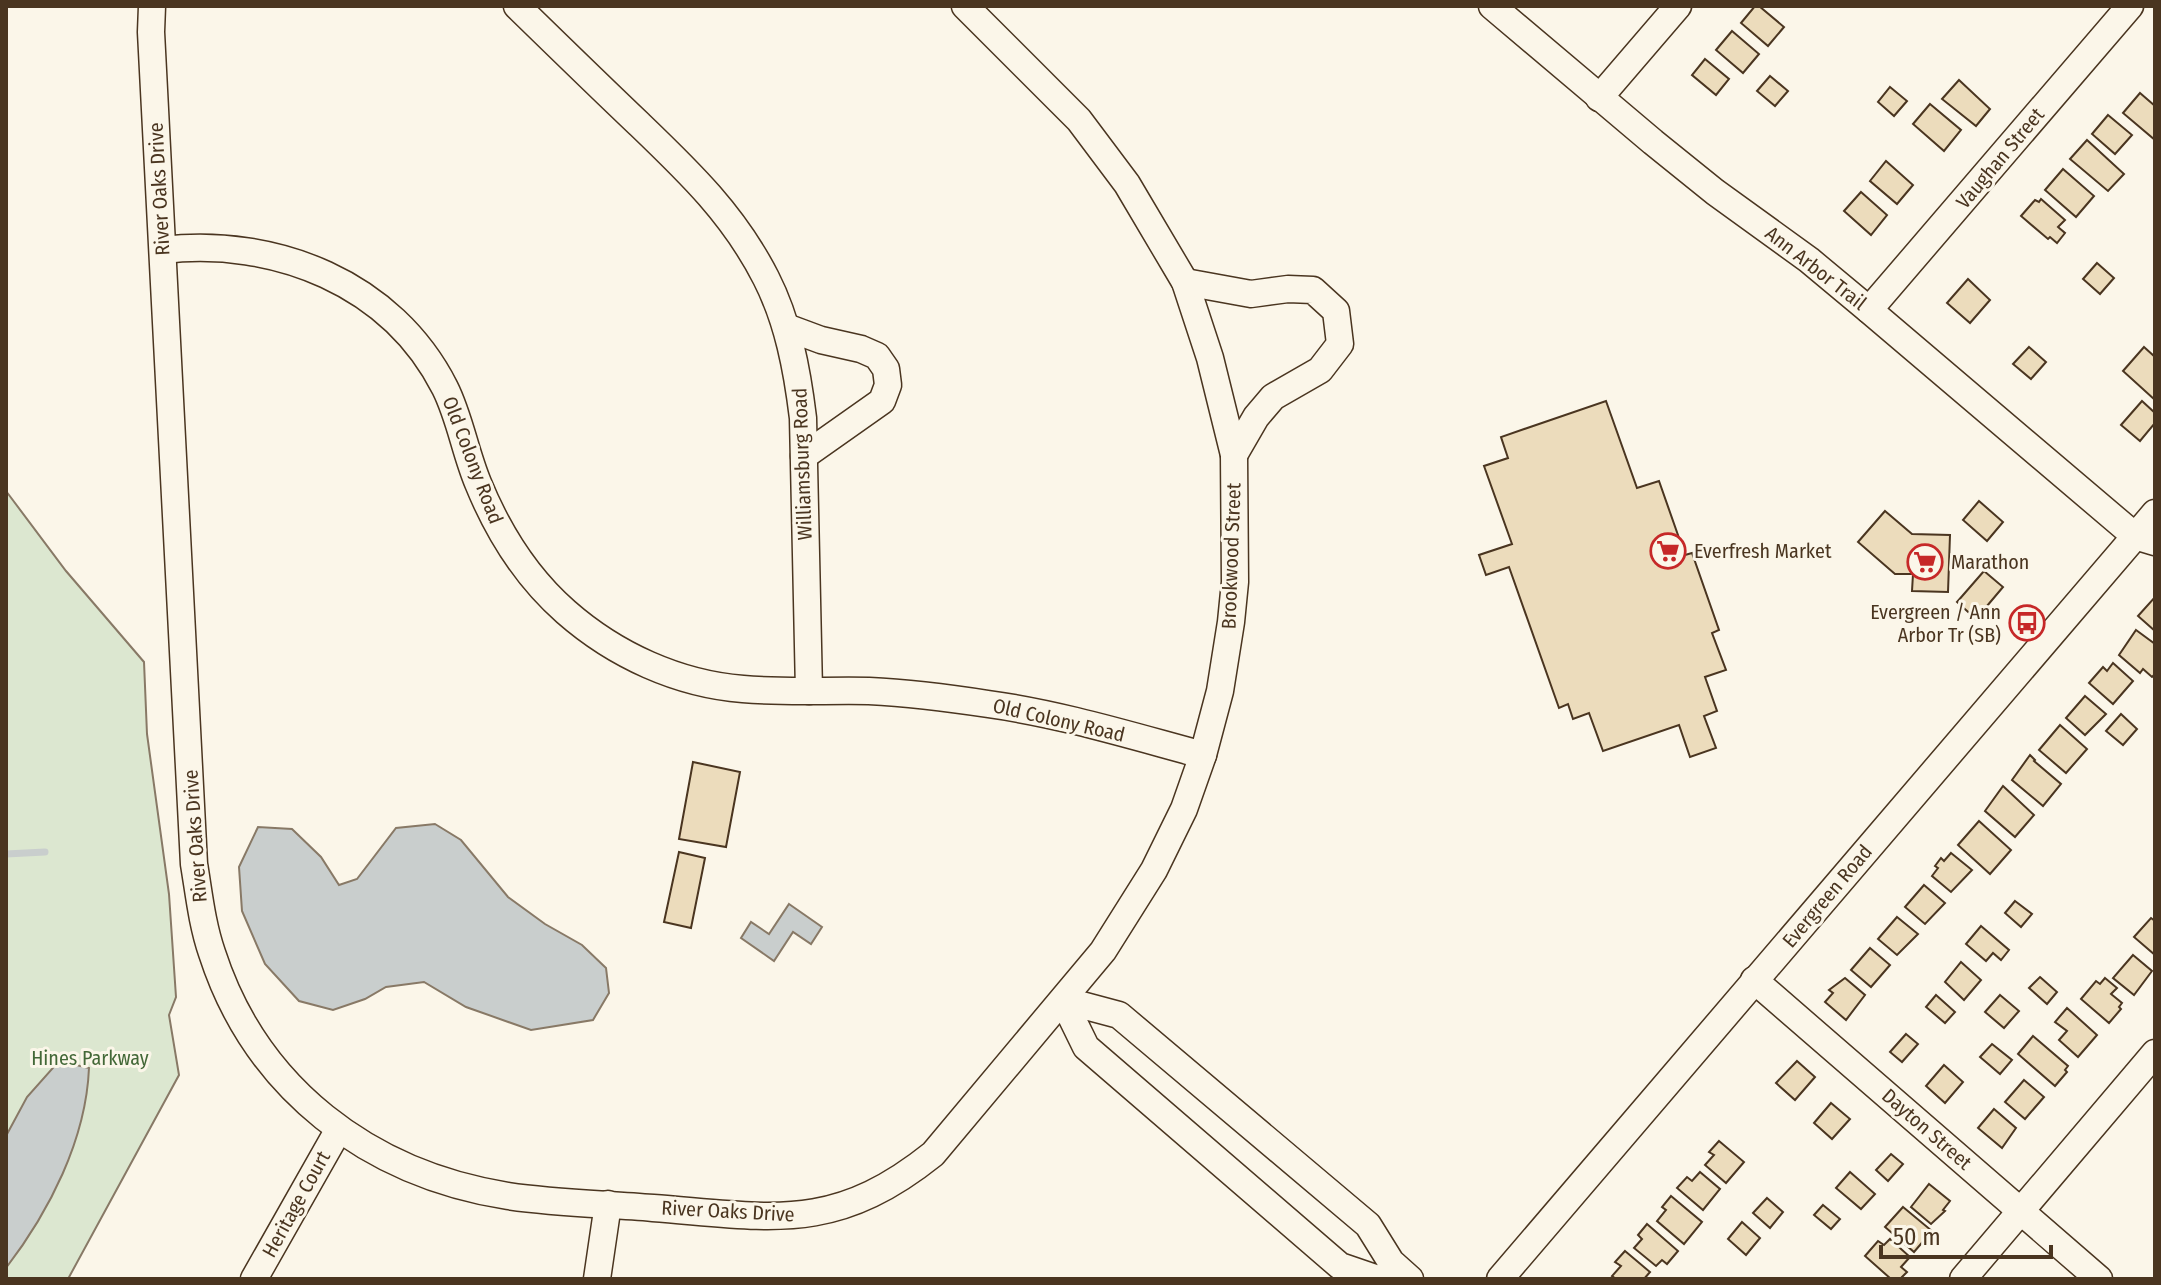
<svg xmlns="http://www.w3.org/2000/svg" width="2161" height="1285" viewBox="0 0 2161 1285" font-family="'Fira Sans Condensed',sans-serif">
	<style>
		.green { fill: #dce7d0; stroke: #887966; stroke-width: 2 }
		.water { fill: #c9cecd; stroke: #887966; stroke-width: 2 }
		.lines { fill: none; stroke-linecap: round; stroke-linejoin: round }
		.stream { stroke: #c9cecd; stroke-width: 7 }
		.building { fill: #ecdcbc; stroke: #4a3520; stroke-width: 2 }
		.minor-casing { stroke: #4a3520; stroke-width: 29 }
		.minor { stroke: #fbf6e9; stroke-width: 26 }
		.labels { text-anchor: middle; stroke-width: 6; stroke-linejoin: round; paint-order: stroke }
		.street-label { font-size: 20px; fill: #4a3520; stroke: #fbf6e9 }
		.poi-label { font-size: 20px; fill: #4a3520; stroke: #fbf6e9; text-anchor: start }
		.park-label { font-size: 20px; fill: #436837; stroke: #fbf6e9 }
	</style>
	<rect width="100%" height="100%" fill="#fbf6e9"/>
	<!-- green -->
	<polygon class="green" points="6,491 66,571 144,662 147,734 169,894 176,997 169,1015 179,1075 68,1279 6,1279"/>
	<!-- water -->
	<g class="water">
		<polygon points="435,824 461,840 508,897 545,924 582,945 606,968 609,993 593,1020 531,1030 466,1007 424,982 386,987 365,999 333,1010 299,1001 265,964 242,911 239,867 258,827 292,829 321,857 339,885 357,879 396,828"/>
		<polygon points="789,904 822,927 811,944 793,932 774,961 741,938 751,922 769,934"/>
		<path d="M59,1061L89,1068C86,1140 49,1212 6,1268V1136L27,1097Z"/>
	</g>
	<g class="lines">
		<!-- stream -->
		<polyline class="stream" points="6,854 45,852"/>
	</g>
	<!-- building -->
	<g class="building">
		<polygon points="1755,6 1759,6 1784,27 1768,46 1741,23"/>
		<polygon points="1732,31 1759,54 1743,73 1716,50"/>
		<polygon points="1705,59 1729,79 1716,95 1692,75"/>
		<polygon points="1770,76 1788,91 1775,106 1757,91"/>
		<polygon points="1959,80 1990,109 1976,126 1942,99"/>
		<polygon points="1890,87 1907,101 1894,116 1878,102"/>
		<polygon points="2140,93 2155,106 2155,140 2123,113"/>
		<polygon points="1930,104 1961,130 1944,151 1913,124"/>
		<polygon points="2108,115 2132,135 2115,154 2092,134"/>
		<polygon points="2087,140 2124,174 2108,191 2070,159"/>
		<polygon points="1886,161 1913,185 1897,204 1870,181"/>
		<polygon points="2063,169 2094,196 2076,217 2045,190"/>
		<polygon points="1861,192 1887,215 1871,235 1844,211"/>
		<polygon points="2041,199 2065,220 2058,227 2065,233 2057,243 2050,237 2048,239 2021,216 2035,200 2039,202"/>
		<polygon points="2097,263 2114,278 2100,294 2083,279"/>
		<polygon points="1968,279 1990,300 1970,323 1947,303"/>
		<polygon points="2029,347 2046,362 2031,379 2013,364"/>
		<polygon points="2144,347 2155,357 2155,400 2123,371"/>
		<polygon points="1606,401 1637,488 1659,481 1685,555 1692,553 1719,630 1712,633 1726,670 1705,677 1717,711 1704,716 1716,748 1690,757 1679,725 1603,751 1589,713 1573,719 1568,704 1559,708 1509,567 1486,575 1479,555 1512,544 1484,466 1508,458 1501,437"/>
		<polygon points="2142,401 2155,413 2155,423 2140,441 2121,425"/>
		<polygon points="1979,501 2003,522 1987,541 1963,520"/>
		<polygon points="1885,511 1912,534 1950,535 1948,592 1912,591 1913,574 1895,574 1858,542"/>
		<polygon points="1984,571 2003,587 1976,619 1957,602"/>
		<polygon points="2155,597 2155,631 2138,616"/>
		<polygon points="2136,630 2155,644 2155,674 2152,677 2143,669 2140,673 2119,655"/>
		<polygon points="2113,663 2133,681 2113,704 2089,683 2103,667 2107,671"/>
		<polygon points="2085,696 2106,714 2085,735 2066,718"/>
		<polygon points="2121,714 2137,729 2123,745 2106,731"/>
		<polygon points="2060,725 2087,749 2066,773 2039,750"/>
		<polygon points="2030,755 2035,760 2034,761 2061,784 2043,806 2012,780"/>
		<polygon points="693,762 740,772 726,847 679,839"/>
		<polygon points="2003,786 2034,815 2015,837 1985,811"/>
		<polygon points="1979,821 2011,850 1990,874 1958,845"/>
		<polygon points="679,852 705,858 691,928 664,922"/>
		<polygon points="1951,853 1972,870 1951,892 1932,876 1938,868 1935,866 1941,858 1944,861"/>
		<polygon points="1924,885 1945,903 1925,924 1905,907"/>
		<polygon points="2015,901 2032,914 2021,927 2005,913"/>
		<polygon points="1897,917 1918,934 1897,955 1878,939"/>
		<polygon points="2151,918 2155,921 2155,955 2134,937"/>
		<polygon points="1981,926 2009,950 2001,960 1993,953 1986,961 1966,944"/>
		<polygon points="1870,948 1890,965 1871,987 1851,970"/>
		<polygon points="2133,955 2152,971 2134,995 2113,978"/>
		<polygon points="1961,962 1981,980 1964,1000 1945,982"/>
		<polygon points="2040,977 2057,992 2047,1004 2029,988"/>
		<polygon points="1845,978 1865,995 1846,1020 1825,1002 1833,993 1829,990"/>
		<polygon points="2105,978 2117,988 2111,994 2122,1003 2119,1007 2121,1009 2109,1023 2081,999 2096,981 2100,984"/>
		<polygon points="1936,995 1955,1012 1945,1023 1926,1007"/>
		<polygon points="2000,995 2019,1011 2004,1028 1985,1012"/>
		<polygon points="2067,1008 2097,1035 2078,1057 2059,1040 2067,1031 2055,1022"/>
		<polygon points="1906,1034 1918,1044 1902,1062 1890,1052"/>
		<polygon points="2033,1036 2068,1066 2065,1070 2067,1072 2055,1086 2018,1054"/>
		<polygon points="1992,1044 2012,1060 2000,1074 1980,1057"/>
		<polygon points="1797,1061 1815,1077 1795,1100 1776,1083"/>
		<polygon points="1944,1065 1963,1082 1945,1103 1926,1086"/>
		<polygon points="2024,1080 2044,1097 2025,1119 2005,1102"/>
		<polygon points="1831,1103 1850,1119 1832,1139 1814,1123"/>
		<polygon points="1994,1109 2016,1128 2002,1148 1978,1128"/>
		<polygon points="1719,1141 1744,1162 1726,1183 1705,1165 1714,1155 1709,1152"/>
		<polygon points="1891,1154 1903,1164 1888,1181 1876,1170"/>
		<polygon points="1700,1172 1720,1189 1703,1210 1677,1188 1687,1177 1692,1181"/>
		<polygon points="1850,1172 1875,1194 1861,1209 1836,1188"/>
		<polygon points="1929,1184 1950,1201 1943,1210 1945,1211 1931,1224 1911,1207"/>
		<polygon points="1671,1196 1702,1222 1684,1244 1657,1221 1666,1210 1662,1207"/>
		<polygon points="1767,1198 1783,1212 1770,1228 1753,1213"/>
		<polygon points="1823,1205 1840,1219 1831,1229 1814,1215"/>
		<polygon points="1903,1207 1932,1231 1914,1252 1885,1227"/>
		<polygon points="1742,1222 1760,1238 1746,1255 1728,1239"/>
		<polygon points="1647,1224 1678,1251 1667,1264 1662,1260 1656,1266 1634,1248 1642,1239 1638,1235"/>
		<polygon points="1890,1239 1910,1257 1901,1267 1907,1272 1900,1279 1891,1279 1865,1256 1878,1241 1884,1245"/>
		<polygon points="1625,1251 1650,1272 1644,1279 1616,1279 1612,1276 1621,1266 1615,1262"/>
	</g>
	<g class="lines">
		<defs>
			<g id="minor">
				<path d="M152,6L151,32L194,864C199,894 202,924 212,953C256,1089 369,1174 508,1196C556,1203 605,1204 653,1208C771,1217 833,1234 933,1154L1103,951L1154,870L1184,809L1203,755L1220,691L1231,622L1235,582L1234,455L1210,358L1185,282L1127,184L1079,120L965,6"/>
				<path d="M517,6C557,45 598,85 639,124C689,172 734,215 766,278C788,321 797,369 803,418L809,691"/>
				<polyline points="1492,6 1653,142 1715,192 1809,260 1869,310 2135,536 2155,542"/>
				<polyline points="1599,98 1678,6"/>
				<path d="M163,250C275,237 392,283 445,388C460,418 465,452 478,483C498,532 526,577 566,612C615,655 678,684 743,689C785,693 827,690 869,691C909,693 949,698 988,704C1061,714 1132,736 1203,755"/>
				<polyline points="1185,282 1251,294 1288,289 1313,290 1336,311 1340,344 1320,370 1273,397 1256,417 1234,455"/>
				<polyline points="1869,310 2130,6"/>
				<polyline points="786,327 821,340 861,349 877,356 886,369 888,385 882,401 804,456"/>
				<polyline points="1754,980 2099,1279"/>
				<polyline points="254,1279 339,1129"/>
				<polyline points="597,1279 608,1204"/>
				<polyline points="1378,1279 1340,1266 1086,1047 1063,1000 1119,1015 1368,1225 1391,1262 1410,1279"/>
				<polyline points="1500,1279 2155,513"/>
				<polyline points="1963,1279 2155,1053"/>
			</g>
		</defs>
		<!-- minor casing -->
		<use href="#minor" class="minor-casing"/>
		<!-- minor -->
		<use href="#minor" class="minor"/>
	</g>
	<!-- icons -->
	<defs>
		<symbol id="supermarket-ring" viewBox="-11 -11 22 22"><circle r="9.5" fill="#fbf6e9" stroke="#c62828" stroke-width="1.5"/><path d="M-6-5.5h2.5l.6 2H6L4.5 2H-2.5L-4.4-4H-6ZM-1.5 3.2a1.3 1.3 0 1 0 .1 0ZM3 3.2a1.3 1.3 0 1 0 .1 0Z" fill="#c62828"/></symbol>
		<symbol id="bus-ring" viewBox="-11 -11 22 22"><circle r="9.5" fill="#fbf6e9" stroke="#c62828" stroke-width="1.5"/><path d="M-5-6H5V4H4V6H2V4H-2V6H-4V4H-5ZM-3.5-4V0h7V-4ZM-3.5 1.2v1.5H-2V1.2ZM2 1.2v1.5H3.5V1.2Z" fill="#c62828"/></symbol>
	</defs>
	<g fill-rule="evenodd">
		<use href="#supermarket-ring" x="1648" y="531" width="40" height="40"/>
		<use href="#supermarket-ring" x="1905" y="542" width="40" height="40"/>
		<use href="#bus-ring" x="2007" y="603" width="40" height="40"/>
	</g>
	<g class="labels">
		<!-- street labels -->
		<g class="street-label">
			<text transform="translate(2000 158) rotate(-50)" y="7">Vaughan Street</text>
			<text transform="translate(159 189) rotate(-93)" y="7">River Oaks Drive</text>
			<text transform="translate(1816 268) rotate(38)" y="7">Ann Arbor Trail</text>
			<text transform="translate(473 460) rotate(69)" y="7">Old Colony Road</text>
			<text transform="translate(802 464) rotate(-92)" y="7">Williamsburg Road</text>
			<text transform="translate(1231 556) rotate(-88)" y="7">Brookwood Street</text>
			<text transform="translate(1059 720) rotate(13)" y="7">Old Colony Road</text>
			<text transform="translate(195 836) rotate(-94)" y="7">River Oaks Drive</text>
			<text transform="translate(1827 896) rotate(-50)" y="7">Evergreen Road</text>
			<text transform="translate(1927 1129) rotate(41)" y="7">Dayton Street</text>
			<text transform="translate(296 1204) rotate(-61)" y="7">Heritage Court</text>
			<text transform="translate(728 1211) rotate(3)" y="7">River Oaks Drive</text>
		</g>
		<!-- poi labels -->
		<g class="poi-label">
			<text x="1694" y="558">Everfresh Market</text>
			<text x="1951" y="569">Marathon</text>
			<text x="2001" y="619" text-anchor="end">Evergreen / Ann<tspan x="2001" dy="23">Arbor Tr (SB)</tspan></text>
		</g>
		<!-- park labels -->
		<g class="park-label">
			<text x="90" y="1065">Hines Parkway</text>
		</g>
	</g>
	<!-- border -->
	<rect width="2161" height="1285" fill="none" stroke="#4a3520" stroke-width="16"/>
	<!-- scale -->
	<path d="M1881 1245v12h170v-12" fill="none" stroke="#4a3520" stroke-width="4"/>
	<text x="1893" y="1245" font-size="24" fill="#4a3520" stroke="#fbf6e9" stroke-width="6" paint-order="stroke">50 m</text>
</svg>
